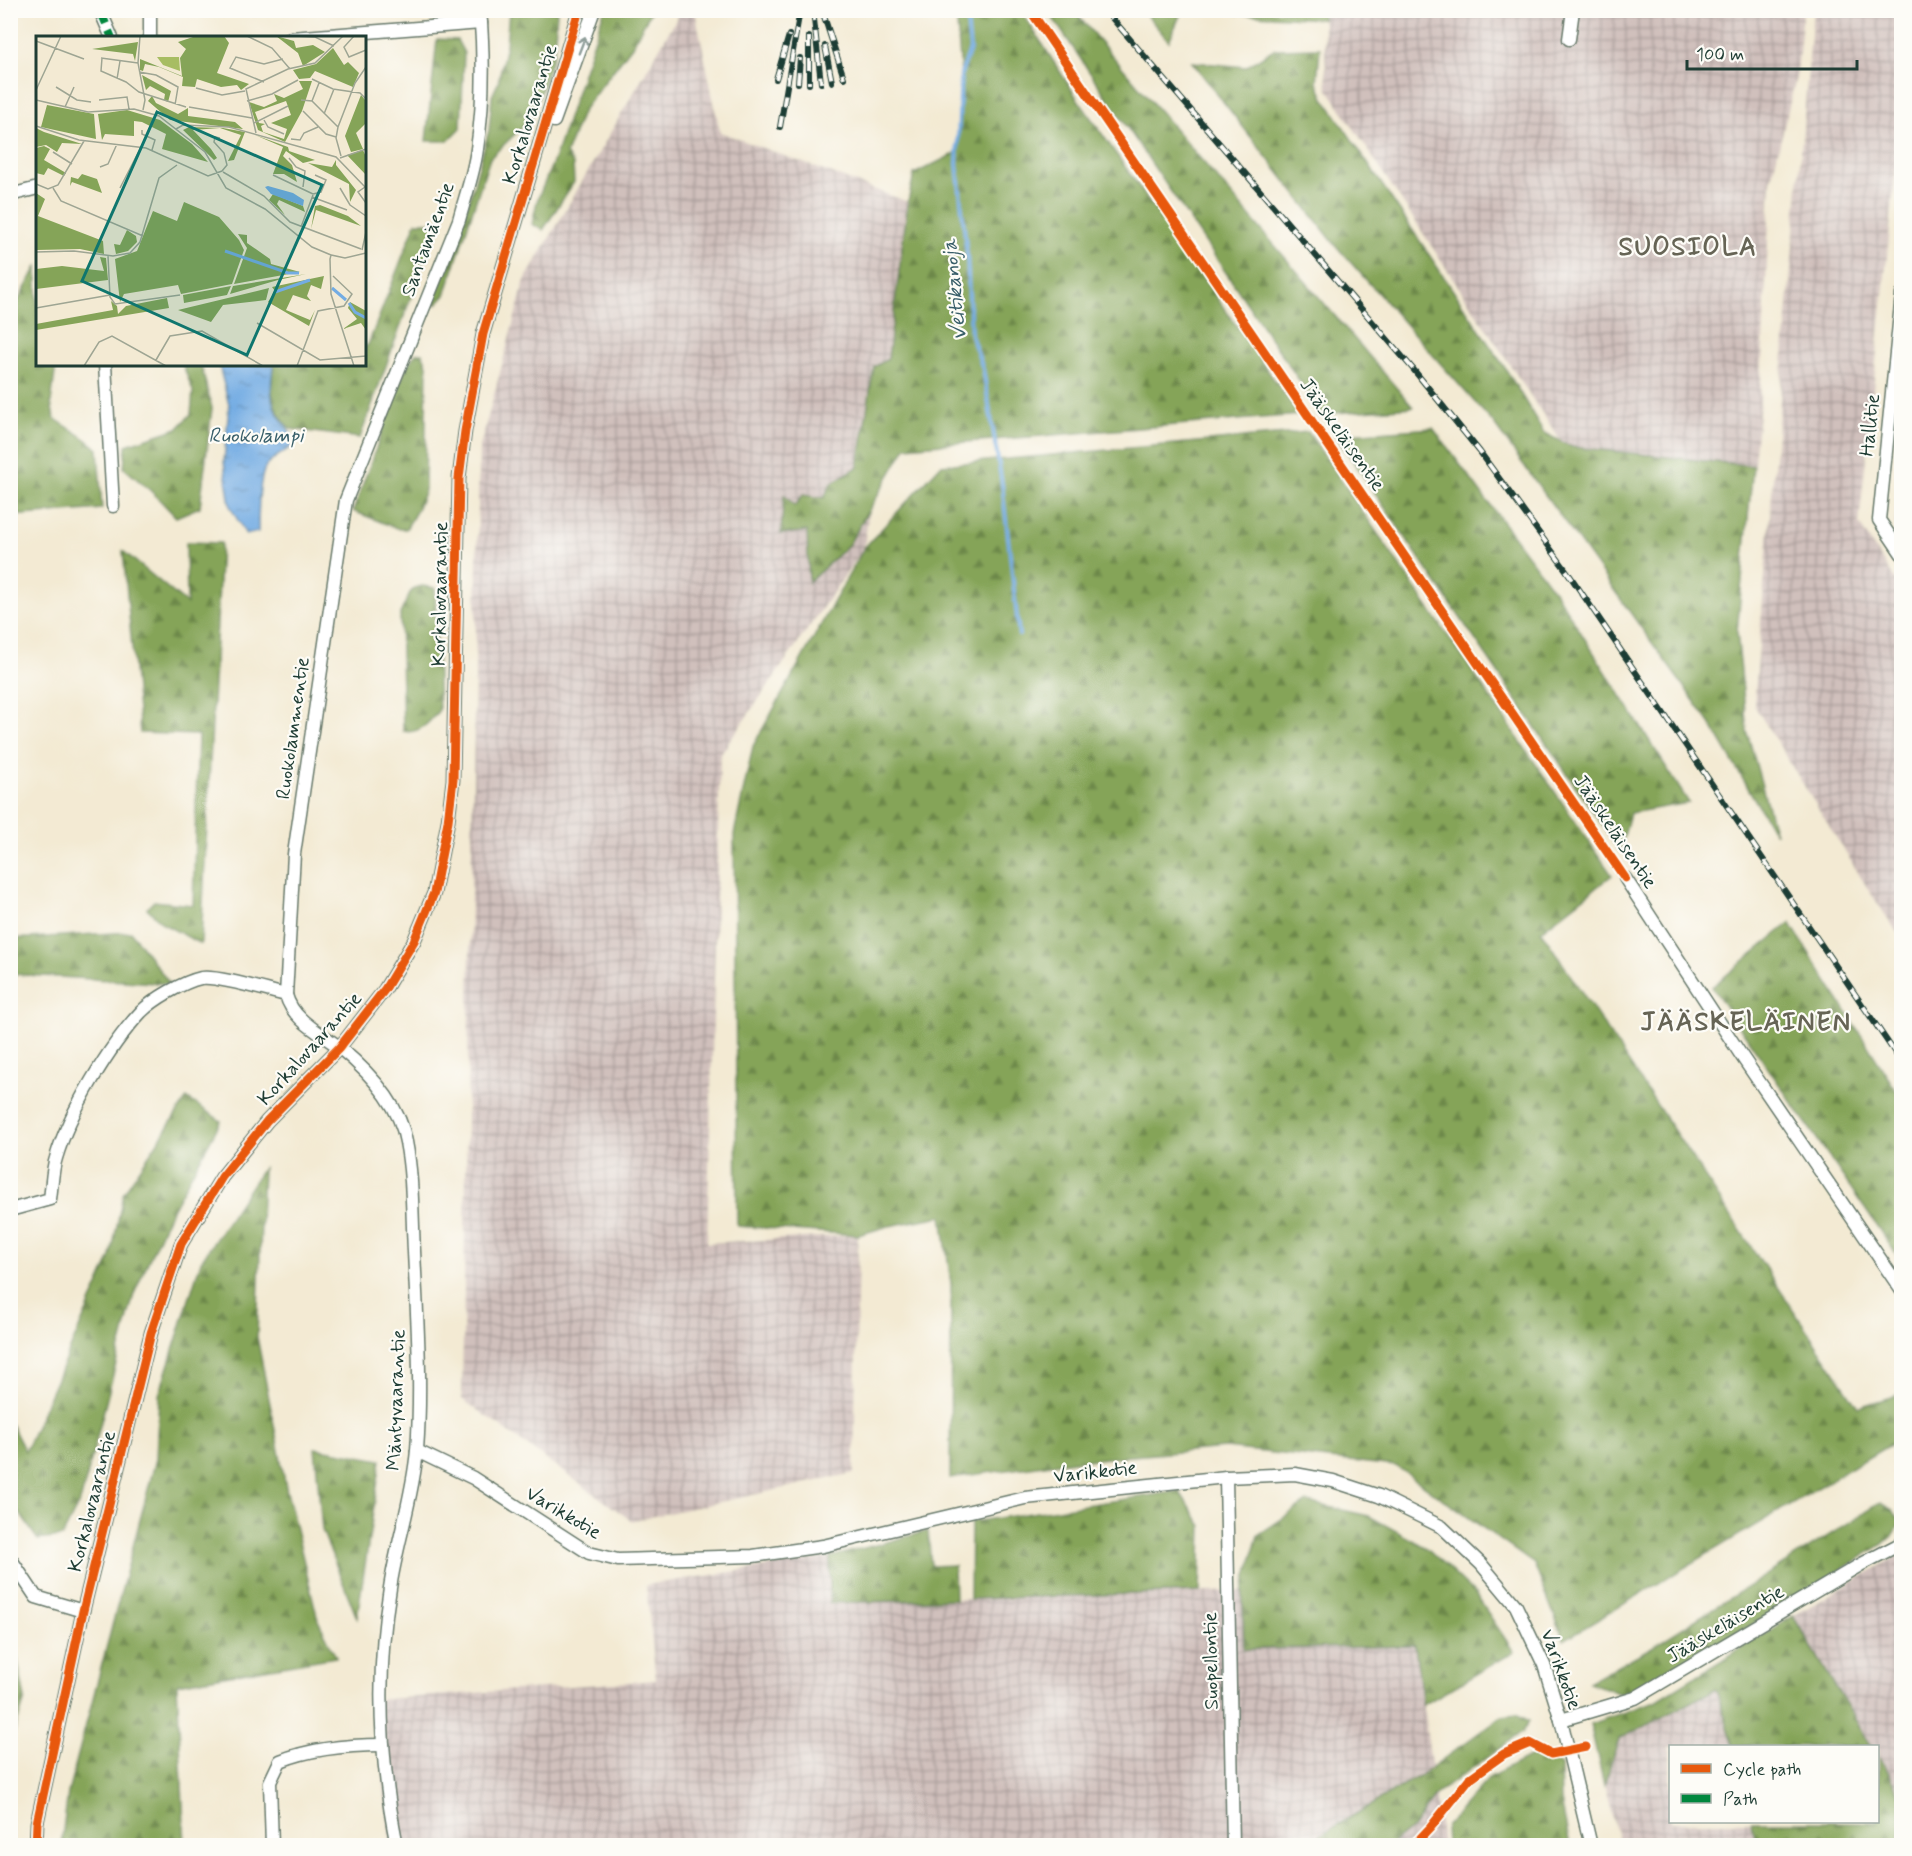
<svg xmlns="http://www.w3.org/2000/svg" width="1912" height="1856" viewBox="0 0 1912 1856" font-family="Mynerve,sans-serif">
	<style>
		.industrial { fill: url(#industrial-grid) }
		.forest { fill: url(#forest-firs); stroke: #527046; stroke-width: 1.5 }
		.water { fill: url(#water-ripples); stroke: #49748c; stroke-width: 1.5 }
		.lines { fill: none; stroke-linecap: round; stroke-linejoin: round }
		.stream { stroke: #73ace3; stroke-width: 4 }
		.minor-casing { stroke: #697a6c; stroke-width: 15 }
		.minor { stroke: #fff; stroke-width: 12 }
		.rail-casing { stroke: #1f3d34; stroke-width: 6 }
		.rail { stroke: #fdfcf7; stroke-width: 4; stroke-dasharray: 11; stroke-linecap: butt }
		.quiet { stroke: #00873e; stroke-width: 8; stroke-dasharray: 15 8; stroke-linecap: butt }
		.cycleway-casing { stroke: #fdfcf7; stroke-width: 13 }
		.cycleway { stroke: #e8590c; stroke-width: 9 }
		.oneway { stroke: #8f9e9a }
		.labels { text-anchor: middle; stroke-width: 4.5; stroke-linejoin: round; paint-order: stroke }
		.street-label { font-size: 20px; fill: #1f3d34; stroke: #fdfcf7 }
		.water-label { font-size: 21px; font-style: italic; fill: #385e69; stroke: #fdfcf7 }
		.district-label { font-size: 26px; font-weight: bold; letter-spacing: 1.5px; fill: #666455; stroke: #fdfcf7 }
		.inset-river { fill: none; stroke: #73ace3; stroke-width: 3 }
		.inset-road { fill: none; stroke: #9ea593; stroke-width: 1.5 }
		.view { fill: #0f766e; fill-opacity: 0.15; stroke: #0f766e; stroke-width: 3 }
		.inset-edge { fill: none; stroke: #1f3d34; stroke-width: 3 }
	</style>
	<defs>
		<pattern id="industrial-grid" width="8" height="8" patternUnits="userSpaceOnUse" patternTransform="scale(1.5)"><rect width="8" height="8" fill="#d0c0bc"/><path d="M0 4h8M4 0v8" fill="none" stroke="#a89d9a"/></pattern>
		<pattern id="forest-firs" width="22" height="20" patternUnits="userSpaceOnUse" patternTransform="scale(1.5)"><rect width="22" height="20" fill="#85a458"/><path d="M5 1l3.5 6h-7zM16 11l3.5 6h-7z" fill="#6c874a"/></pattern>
		<pattern id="water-ripples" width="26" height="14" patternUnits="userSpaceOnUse" patternTransform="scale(1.5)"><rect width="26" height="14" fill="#73ace3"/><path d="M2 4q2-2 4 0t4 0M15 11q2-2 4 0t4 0" fill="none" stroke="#5e8db9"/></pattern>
	</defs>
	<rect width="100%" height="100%" fill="#fdfcf7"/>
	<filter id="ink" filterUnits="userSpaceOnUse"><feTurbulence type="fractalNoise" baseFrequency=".0167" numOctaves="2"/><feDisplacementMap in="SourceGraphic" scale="12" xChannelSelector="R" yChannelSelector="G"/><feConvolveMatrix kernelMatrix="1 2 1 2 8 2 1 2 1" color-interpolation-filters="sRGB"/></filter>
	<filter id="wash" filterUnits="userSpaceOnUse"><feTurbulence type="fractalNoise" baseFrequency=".008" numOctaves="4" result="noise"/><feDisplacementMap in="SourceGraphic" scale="24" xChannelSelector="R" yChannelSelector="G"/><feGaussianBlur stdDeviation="1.35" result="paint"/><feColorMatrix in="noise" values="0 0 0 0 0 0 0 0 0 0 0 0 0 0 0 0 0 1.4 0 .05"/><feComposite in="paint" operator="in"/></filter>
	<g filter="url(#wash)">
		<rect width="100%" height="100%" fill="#f3ead3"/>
		<!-- industrial -->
		<g class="industrial">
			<polygon points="681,11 695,11 720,132 908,202 864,548 720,755 707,1243 858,1235 854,1473 632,1521 462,1399 479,450 525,280"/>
			<polygon points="1323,11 1803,11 1797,73 1771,180 1760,402 1737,632 1746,715 1534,401 1327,88"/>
			<polygon points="1813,11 1901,11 1901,122 1859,524 1901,589 1901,938 1870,892 1754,705"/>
			<polygon points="1901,456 1901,535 1895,526"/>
			<polygon points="1901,1554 1901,1797 1878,1757 1878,1746 1871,1746 1793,1616"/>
			<polygon points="830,1557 830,1603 1243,1591 1244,1649 1415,1646 1442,1845 391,1845 374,1700 656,1680 646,1585"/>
			<polygon points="1717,1689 1734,1746 1670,1746 1670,1822 1750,1822 1758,1845 1620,1845 1604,1785 1619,1739"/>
		</g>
		<!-- forest -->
		<g class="forest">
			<polygon points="509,11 557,11 554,53 532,118 490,158 445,295 436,305 434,301 470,198 489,130 492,96 498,83 506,45"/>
			<polygon points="604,11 651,11 632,46 583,110 566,154 573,164 574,182 543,230 532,224 537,201 555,157"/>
			<polygon points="956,11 1021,11 1079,101 1299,415 906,447 849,544 809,582 807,531 781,534 784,495 795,506 803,495 824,498 831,483 858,467 874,367 888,359 908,202 914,174 958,152 961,74"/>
			<polygon points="1048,11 1074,11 1413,407 1322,414"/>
			<polygon points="1143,11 1182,11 1169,41"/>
			<polygon points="1227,11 1323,11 1322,19 1237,14"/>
			<polygon points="437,39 457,40 464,53 461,128 448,141 426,141"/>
			<polygon points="1320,48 1317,82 1324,98 1507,371 1544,433 1572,447 1753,466 1737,632 1747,731 1775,834 1710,723 1494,424 1337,247 1192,62 1246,67 1274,49"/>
			<path d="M416,222H438L360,438L290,429C269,404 271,395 273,365L364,364L365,346L368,345Z"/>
			<path d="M37,267L38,364L56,365L51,403L54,418C68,428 85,436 98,449L102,509L11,516V309L15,306Z"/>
			<polygon points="416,353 422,353 427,365 425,490 417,510 406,529 399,529 353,511 398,388 407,366"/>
			<polygon points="183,365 201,365 212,408 200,507 176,517 152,492 124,468 126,445 178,428 191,414 193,391"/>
			<polygon points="1433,428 1557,595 1689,803 1630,813 1620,851 1335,435"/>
			<polygon points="1308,432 1612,875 1541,931 1858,1407 1901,1394 1901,1438 1564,1640 1534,1564 1396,1466 1225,1448 1074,1461 950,1478 951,1285 942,1216 889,1226 858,1235 737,1226 734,834 753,746 864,548 941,465"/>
			<polygon points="186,542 221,543 201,944 163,924 147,908 154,901 193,905 198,735 140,733 123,551 187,604"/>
			<path d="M422,586L435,588L439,710C430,722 419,735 403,731L400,614L410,593L415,588Z"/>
			<polygon points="1790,923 1901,1098 1901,1261 1712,987"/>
			<polygon points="131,932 170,984 11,974 11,939"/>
			<polygon points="187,1098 221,1121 168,1217 134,1294 81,1499 62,1537 38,1540 11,1501 11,1424 25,1451 111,1256 123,1194"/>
			<polygon points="263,1168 257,1337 287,1492 318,1620 336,1657 177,1684 185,1845 61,1845 68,1793 156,1459 159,1395 201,1261"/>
			<polygon points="315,1448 381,1460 357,1618 322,1530"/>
			<polygon points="1179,1491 1202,1526 1200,1592 970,1599 971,1522"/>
			<polygon points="1307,1502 1369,1516 1427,1548 1476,1595 1514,1652 1423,1705 1415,1646 1244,1649 1243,1591 1258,1535"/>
			<polygon points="1880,1503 1893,1510 1901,1523 1894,1534 1883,1544 1648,1689 1620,1694 1589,1682 1654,1646"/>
			<polygon points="928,1531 931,1566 954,1565 955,1599 830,1603 830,1557"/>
			<polygon points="1793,1616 1871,1746 1734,1746 1716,1689 1619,1739 1604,1785 1590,1724 1656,1701"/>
			<polygon points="10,1620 25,1699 11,1742 10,1742"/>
			<polygon points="1517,1714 1529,1721 1522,1732 1435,1795 1413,1827 1389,1845 1304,1845 1421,1775 1502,1716"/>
			<polygon points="1531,1756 1560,1764 1561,1801 1570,1845 1446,1845 1445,1827 1490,1777"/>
			<polygon points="1878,1757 1901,1797 1901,1845 1758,1845 1750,1822 1878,1822"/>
		</g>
		<!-- water -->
		<path class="water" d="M219,365H273C271,382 268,401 279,416C286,427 291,431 295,444C290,448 271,460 268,463C258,474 258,517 258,532L246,535L230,506L224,462L229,405Z"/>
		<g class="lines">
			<!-- stream -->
			<polyline class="stream" points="966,10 970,49 961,74 957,164 967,255 971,335 983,369 1002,484 1019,635"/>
		</g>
	</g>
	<g filter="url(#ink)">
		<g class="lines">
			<defs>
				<g id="minor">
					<polyline points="100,10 112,38"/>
					<polyline points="150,10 150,38"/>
					<polyline points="291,38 481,23"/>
					<polyline points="1569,39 1573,10"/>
					<polyline points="554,121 594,10"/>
					<polyline points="10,195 38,188"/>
					<polyline points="1902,294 1879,520 1902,554"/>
					<polyline points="105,364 113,506"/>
					<polyline points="1625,878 1743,1058 1902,1291"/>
					<path d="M286,995L294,854L346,500L459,220C465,197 474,173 477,149C484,103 484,56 480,10"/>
					<path d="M10,1210L50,1199C52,1185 52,1170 56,1158C69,1113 109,1046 141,1012C154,999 183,982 201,978C217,975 268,991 286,995C293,1021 321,1033 340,1048C369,1072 400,1104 406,1142C413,1177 412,1215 414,1251C417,1317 422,1384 417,1450C413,1497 397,1542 390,1588C376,1672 380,1762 397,1846"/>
					<polyline points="417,1451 473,1478 589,1553 618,1560 753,1556 823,1546 1025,1498 1226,1477 1295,1474 1333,1481 1379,1496 1442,1527 1481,1564 1516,1606 1544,1665 1561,1720 1591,1846"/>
					<polyline points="1226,1477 1233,1846"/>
					<polyline points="10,1558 36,1597 83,1611"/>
					<polyline points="1561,1720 1635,1698 1860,1565 1902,1543"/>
					<polyline points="36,1846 37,1823 83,1611 151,1333 181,1244 222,1177 267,1121 339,1048 385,989 414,941 434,893 448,821 453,780 459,478 465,431 483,334 579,10"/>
					<path d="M272,1846L270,1782L280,1761C312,1748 349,1745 383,1745"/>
				</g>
			</defs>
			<!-- minor casing -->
			<use href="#minor" class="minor-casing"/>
			<!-- minor -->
			<use href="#minor" class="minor"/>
			<defs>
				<g id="rail">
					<polyline points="813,10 821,83"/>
					<polyline points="822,10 844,78"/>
					<polyline points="1105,10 1413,369 1480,452 1566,570 1902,1063"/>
					<polyline points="809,37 809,84"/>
					<polyline points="825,46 832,82"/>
					<polyline points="776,79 789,35"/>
					<polyline points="798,83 800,58"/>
					<polyline points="780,127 800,10"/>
				</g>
			</defs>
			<!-- rail casing -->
			<use href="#rail" class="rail-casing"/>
			<!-- rail -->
			<use href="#rail" class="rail"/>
			<!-- quiet -->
			<polyline class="quiet" points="100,10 112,38"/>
			<defs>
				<g id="cycleway">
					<polyline points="1030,10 1625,878"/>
					<polyline points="36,1846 37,1823 83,1611 151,1333 181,1244 222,1177 267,1121 339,1048 385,989 414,941 434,893 448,821 453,780 459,478 465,431 483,334 579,10"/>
					<polyline points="1413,1846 1430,1828 1469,1779 1504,1754 1530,1743 1551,1754 1586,1747"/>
				</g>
			</defs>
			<!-- cycleway casing -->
			<use href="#cycleway" class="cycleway-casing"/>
			<!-- cycleway -->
			<use href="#cycleway" class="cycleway"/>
		</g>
		<!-- one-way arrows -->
		<defs><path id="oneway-shaft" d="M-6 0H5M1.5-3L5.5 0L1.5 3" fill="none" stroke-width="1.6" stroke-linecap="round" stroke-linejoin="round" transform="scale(1.5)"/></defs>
		<use class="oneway" href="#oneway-shaft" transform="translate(582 45) rotate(-69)"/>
	</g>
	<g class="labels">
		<!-- street labels -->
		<g class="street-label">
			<text transform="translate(529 114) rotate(-73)" y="7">Korkalovaarantie</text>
			<text transform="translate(427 239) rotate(-70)" y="7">Santamäentie</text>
			<text transform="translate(1869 425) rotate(-84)" y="7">Hallitie</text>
			<text transform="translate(1343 434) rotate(55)" y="7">Jääskeläisentie</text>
			<text transform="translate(439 594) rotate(-89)" y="7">Korkalovaarantie</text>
			<text transform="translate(292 728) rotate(-82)" y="7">Ruokolammentie</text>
			<text transform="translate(1616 831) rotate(56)" y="7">Jääskeläisentie</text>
			<text transform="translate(309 1048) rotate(-48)" y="7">Korkalovaarantie</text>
			<text transform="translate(395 1400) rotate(-88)" y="7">Mäntyvaarantie</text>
			<text transform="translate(1095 1471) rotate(-6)" y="7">Varikkotie</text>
			<text transform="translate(91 1501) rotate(-76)" y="7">Korkalovaarantie</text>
			<text transform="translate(564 1512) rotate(31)" y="7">Varikkotie</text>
			<text transform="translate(1725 1623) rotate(-31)" y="7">Jääskeläisentie</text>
			<text transform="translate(1210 1661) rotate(-91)" y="7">Suopellontie</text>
			<text transform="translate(1562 1669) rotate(70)" y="7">Varikkotie</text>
		</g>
		<!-- water labels -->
		<g class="water-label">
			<text transform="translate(954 290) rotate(-96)" y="7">Veitikanoja</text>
			<text x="256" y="442">Ruokolampi</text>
		</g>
		<!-- district labels -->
		<g class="district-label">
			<text x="1688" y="255">SUOSIOLA</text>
			<text x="1746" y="1030">JÄÄSKELÄINEN</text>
		</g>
	</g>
	<!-- overview -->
	<g transform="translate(36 36)">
		<rect width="330" height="330" fill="#f3ead3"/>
		<path d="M160,0H188L193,7L181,37L213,48L205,54L201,49L185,51L161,43L159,51L146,50L147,41L123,31L109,28L107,35L104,34V23L146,40L144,22L150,13L142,6ZM240,0L258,5L260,12L277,9L289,16L267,30L262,17ZM102,6L99,25L97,18L56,13ZM297,12L308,29L312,26L323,37L317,51L279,35L274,42L263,43L257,34L280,28ZM106,39L135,55L132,66L128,64L129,58L114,50L110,54ZM263,45H276L266,75L249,106L222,94L213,66L228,71L241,65L238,58L248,62L267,53ZM250,65L255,79L235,87L251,93L248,103L227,96L225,90L229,88L223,87L219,76ZM325,59L330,65V87L320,97L327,113L315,116L309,100ZM116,60L120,67L142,78L152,72V80L199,86L207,93L134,84L112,65ZM11,69L58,78L60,103L5,91ZM91,74L124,84L156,108L172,126L126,113L130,98L106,86L98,85V100L69,98L66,104L62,78ZM153,91L187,92L209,96L198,124L192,125L205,99L184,92L157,94L175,113L181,122L178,124L147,94ZM0,92L8,96L46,108L26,107L21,116L10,109L0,111ZM219,99L252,111L253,115L279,124L267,127L250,115L247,120L256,129L261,146L248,138H237L247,111ZM8,110L14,113L8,124L30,137L28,140L12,132L8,139L0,137V112ZM327,114L330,121V139L311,119ZM300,124V129L320,154L314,166L313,148L272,127L296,131ZM46,138L61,143L66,157L36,146L34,150L35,141L42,143ZM0,157L9,163L2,180L67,205L68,218L44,213L0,214ZM237,158L267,170L269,176L243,164L241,168L249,179L233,164ZM148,166L183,181L203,204L208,214L196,248L145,258L142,249L88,258L84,266L79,223L101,215L117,175L141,185ZM284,169L312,180L325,190L280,174L275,193L279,170ZM91,194L100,200L101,206L92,215L80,218L78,208L84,209ZM202,198L211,199V207L234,223L235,228L264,236L198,248L211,212ZM64,221L70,222L72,244L0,253V233L26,230L68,235ZM270,238L242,244L194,258L197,250ZM288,240L285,253L275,249L271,260L275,265L257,259L250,274L274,284L279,274L273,290L232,266L239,255L236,251ZM195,250L191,259L148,267L147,259ZM233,252L230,264L187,269L175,286L142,274ZM131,262L133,272L0,294V288L77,274L75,265L81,270L82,278L90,270ZM314,266L330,275V294L325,287L307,293L321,283L312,272Z" fill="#85a458" fill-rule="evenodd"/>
		<path d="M121,21H143L144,35L127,29Z" fill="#a7bd62"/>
		<path d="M232,150L257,157L268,164L267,170L235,158L229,151Z" fill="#73ace3"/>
		<path class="inset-river" d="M189,215L252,237H263M296,252L310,264M239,256L274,244M313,267L319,276L330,282"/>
		<path class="inset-road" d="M104,0L102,27L109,64L107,74M211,0L236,12L254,33M258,0L279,1L298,10M318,0L308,11L313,21L330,14M0,5L48,23M65,22L102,27M66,22L65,35L90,46L103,56L150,71M103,36L120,39L142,51L139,69M81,43L84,25M276,43L297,53L324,57L330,63M228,46L194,32L200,21L228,28L247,23M20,51L41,64L55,66M160,52L186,59L209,55M0,54L25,0M0,64L52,76L98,73L123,80L169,116L190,152L229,173L276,211L295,219M63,64L91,61L93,73M265,64L276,65L302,91M211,65L236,58L262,44M276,65L283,47M29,71L38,51M153,71L216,82M267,75L290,98L300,101M288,78L298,53M228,84L232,91L248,98M218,87L252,70M0,90L43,104L110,112L172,140L186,135L191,129L188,117L178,106L179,101L184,102M140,93L147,89L193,91L300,121L330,152M106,94V98L119,104L116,114M220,97L210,53L252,33L279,27L307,0M255,103L264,104L268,97L282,91M17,116L36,128M305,120L300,102L302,91L319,47L330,31M253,122L260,131L269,135L267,151M304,122L330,113M64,131L72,128L81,108M187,136L228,160L254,186L325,213M237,139L277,158M0,148L12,153L22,149L48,105M329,151L322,156L330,167M17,152L25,165L107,200M84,152L105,111M304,152L314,169L330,180M277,158L285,156L290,144L279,139M276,161L311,174M265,191L277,159M326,214L330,196M0,216L38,215L77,220L94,217L104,206L123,142L141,129M72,220L74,261L79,268L144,259M0,272L74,259M221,287L284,324L330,320M120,324L134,300L166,295L227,330M48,330L63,306L76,300L130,330M261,330L282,275L308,270L316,258L297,240M318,330L295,258L294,223L295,219L309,222L330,217"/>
		<path class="view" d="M121,76L286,149L211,319L46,245Z"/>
		<rect width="330" height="330" class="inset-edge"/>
	</g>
	<!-- margin -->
	<rect width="1912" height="1856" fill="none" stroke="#fdfcf7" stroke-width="36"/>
	<!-- legend -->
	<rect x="1669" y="1745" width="210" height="78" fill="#fdfcf7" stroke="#a4b0a9" stroke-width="1.5"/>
	<rect x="1681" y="1764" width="30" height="9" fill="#e8590c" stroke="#a4b0a9" stroke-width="1.5"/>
	<text x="1723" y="1775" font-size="18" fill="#1f3d34">Cycle path</text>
	<rect x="1681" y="1794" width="30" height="9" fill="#00873e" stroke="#a4b0a9" stroke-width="1.5"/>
	<text x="1723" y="1805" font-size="18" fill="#1f3d34">Path</text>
	<!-- scale -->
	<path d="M1687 60v9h170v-9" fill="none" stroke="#1f3d34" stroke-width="3"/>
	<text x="1696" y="60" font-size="18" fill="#1f3d34" stroke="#fdfcf7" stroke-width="4.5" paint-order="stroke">100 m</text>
</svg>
